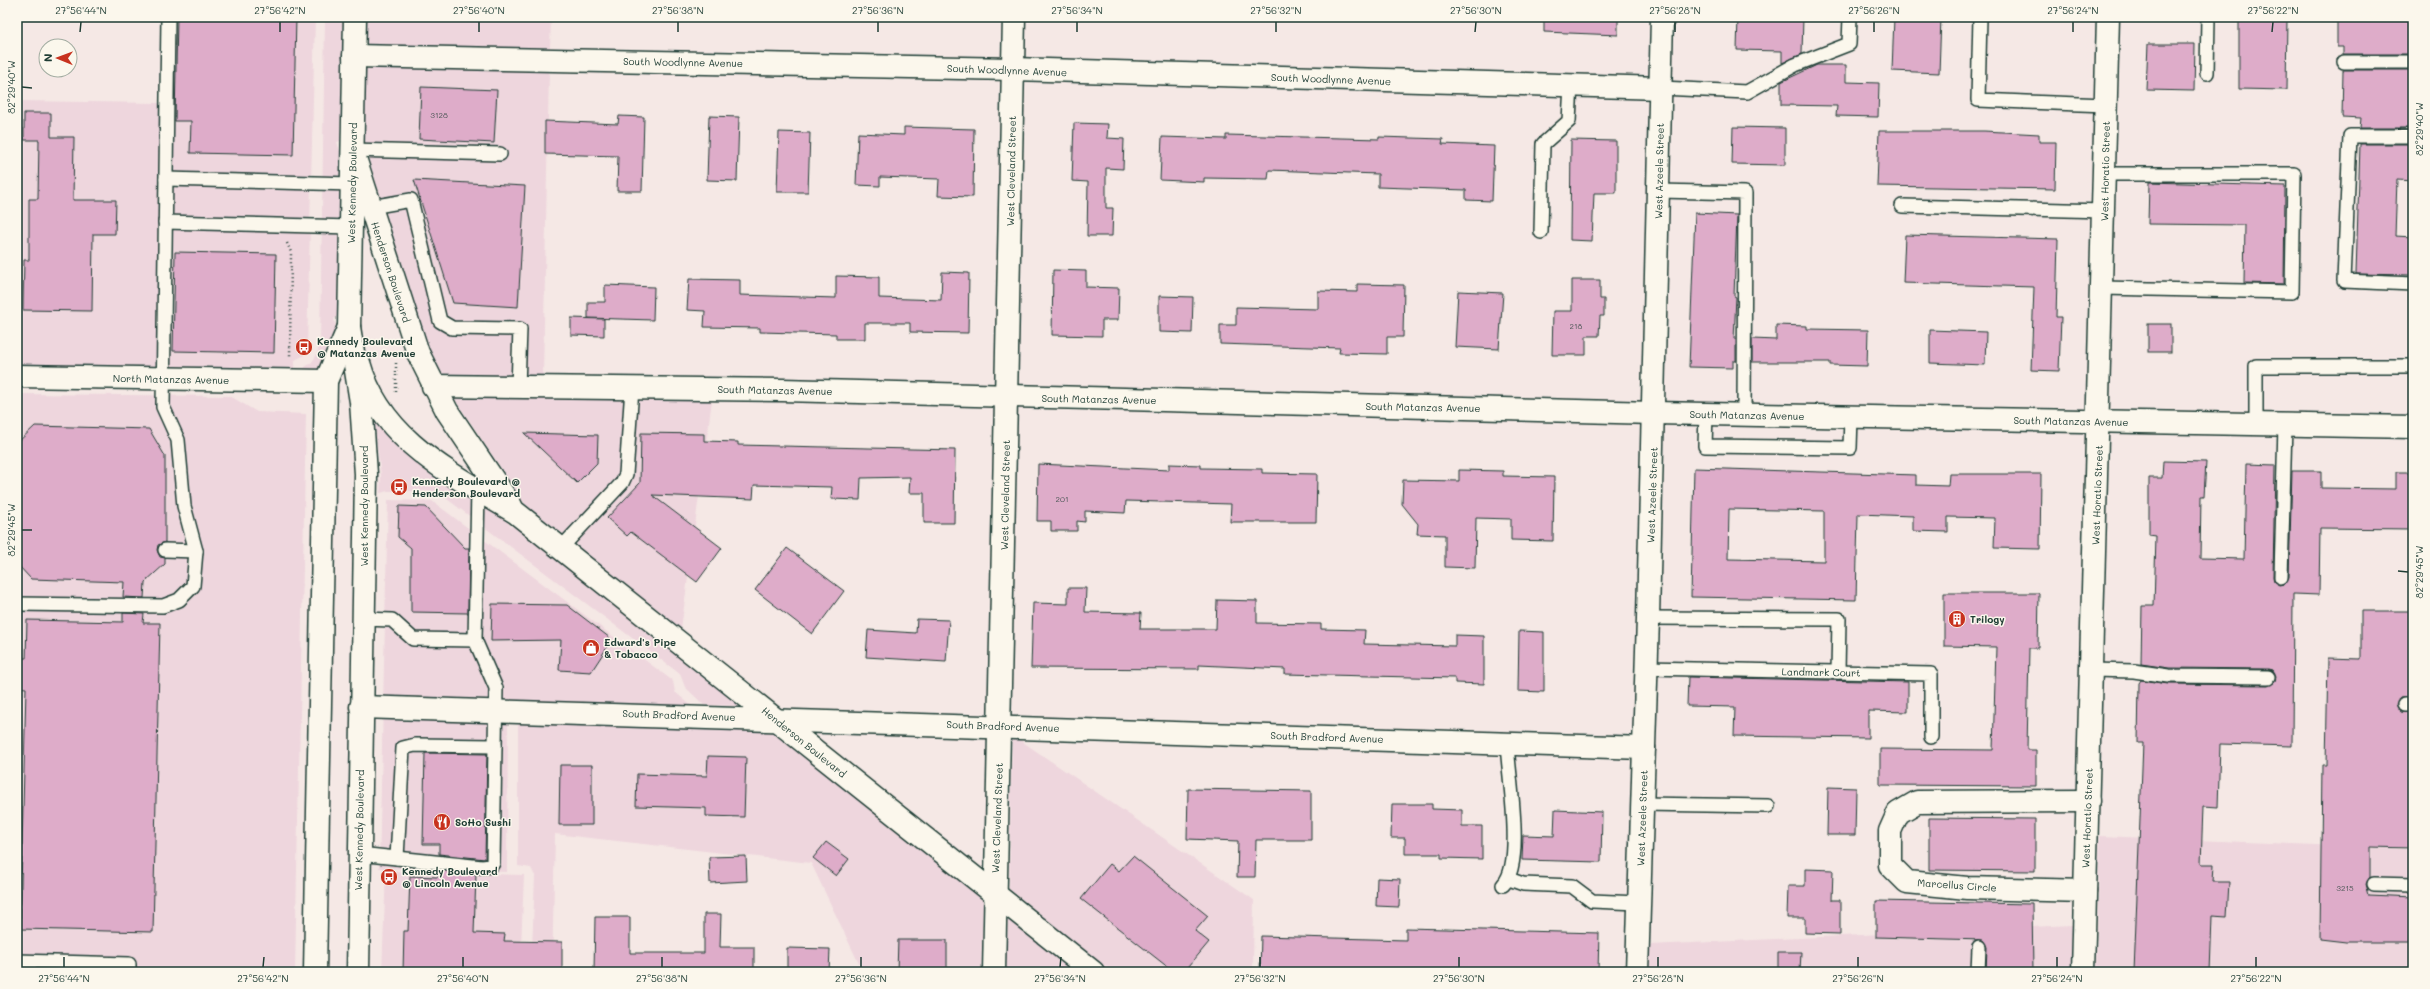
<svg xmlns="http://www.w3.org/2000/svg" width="2430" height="989" viewBox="0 0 2430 989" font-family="Mali,sans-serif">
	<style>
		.built { fill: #eed6dd }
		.building { fill: #deacc9; stroke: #1f3d34; fill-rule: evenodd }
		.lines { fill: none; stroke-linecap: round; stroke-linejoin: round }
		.lane-casing { stroke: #1f3d34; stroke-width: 16 }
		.street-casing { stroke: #1f3d34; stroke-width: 25 }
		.secondary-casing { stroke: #1f3d34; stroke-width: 25 }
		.primary-casing { stroke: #1f3d34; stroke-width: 25 }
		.path { stroke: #1f3d34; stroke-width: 2.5; stroke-dasharray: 1 3; stroke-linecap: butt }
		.lane { stroke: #fbf7ec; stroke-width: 13 }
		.street { stroke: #fbf7ec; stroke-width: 22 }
		.secondary { stroke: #fbf7ec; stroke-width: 22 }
		.primary { stroke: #fbf7ec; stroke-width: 22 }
		.ticks { fill: none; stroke: #1f3d34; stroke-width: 1.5 }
		.labels { text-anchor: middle; stroke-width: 3; stroke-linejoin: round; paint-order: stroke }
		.number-label { font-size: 8px; fill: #4f5959 }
		.street-label { font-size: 10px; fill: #1f3d34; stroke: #fbf7ec }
		.poi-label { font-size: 10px; font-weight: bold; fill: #1f3d34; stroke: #fbf7ec; text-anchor: start }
		.neatline { fill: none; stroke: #1f3d34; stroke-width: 1.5 }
		.ticks-label { font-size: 10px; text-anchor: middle; fill: #1f3d34 }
	</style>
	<rect width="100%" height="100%" fill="#f5e8e5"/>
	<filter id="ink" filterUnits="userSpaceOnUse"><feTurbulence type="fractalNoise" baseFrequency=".025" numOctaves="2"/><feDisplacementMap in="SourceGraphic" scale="8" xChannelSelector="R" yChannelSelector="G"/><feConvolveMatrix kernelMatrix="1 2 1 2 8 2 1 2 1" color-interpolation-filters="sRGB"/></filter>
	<g filter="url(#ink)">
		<!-- built -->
		<g class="built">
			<polygon points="161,17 315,17 307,351 303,356 295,360 294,368 17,368 17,101 159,103"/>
			<polygon points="325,17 343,17 340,141 337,142 340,151 337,317 334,319 336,327 317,370 304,370 305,367 311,363 316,356 320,343"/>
			<polygon points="367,17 551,17 550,48 367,45"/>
			<polygon points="366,67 549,71 543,376 442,375 429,349 365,148"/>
			<polygon points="17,394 230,396 257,412 306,414 295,972 17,972"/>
			<polygon points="454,398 712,400 681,629 525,504"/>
			<polygon points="374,421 392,442 427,471 506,520 511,527 514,526 741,706 704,705 685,687 680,674 439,493 432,491 388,491 380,493 381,476"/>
			<polygon points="388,500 432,501 673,681 675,692 694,708 508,702 507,872 379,868"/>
			<polygon points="518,722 770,729 983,899 981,972 863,972 811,863 555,834 552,972 531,972 535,876 531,868 518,866"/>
			<polygon points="1012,738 1017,738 1254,900 1253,972 1112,972 1009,889"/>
			<polygon points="2100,836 2413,849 2413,972 2096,972"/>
			<polygon points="386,871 524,875 520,972 382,972"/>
			<polygon points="1008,919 1074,972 1006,972"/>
			<polygon points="2072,925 2071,972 1650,972 1650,945"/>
		</g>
		<!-- building -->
		<g class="building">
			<polygon points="177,17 296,17 293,155 190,153 191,121 175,121"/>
			<polygon points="1544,17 1618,17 1618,35 1544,32"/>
			<polygon points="1738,17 1803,17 1802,54 1782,63 1782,51 1737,50"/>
			<polygon points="1894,17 1941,17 1939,73 1892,71"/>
			<polygon points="2239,17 2287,17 2286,90 2239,89"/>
			<polygon points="2337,17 2413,17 2413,54 2343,54 2343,47 2337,47"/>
			<polygon points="2148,44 2195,44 2194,91 2146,90"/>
			<polygon points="1817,65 1846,65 1846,82 1879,83 1878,117 1836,116 1837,106 1781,105 1781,82"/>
			<polygon points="2343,70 2413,70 2413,128 2360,128 2361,118 2342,117"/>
			<polygon points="421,87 497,90 494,143 419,139"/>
			<polygon points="24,113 51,113 51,137 74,137 73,200 116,200 115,234 93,234 92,311 23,310 24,260 29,260 29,199 38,199 39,140 24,140"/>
			<polygon points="619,116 644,117 642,191 617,191 618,156 545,154 545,121 618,124"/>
			<polygon points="709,116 739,117 737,181 707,180"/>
			<polygon points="1074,123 1108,124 1107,138 1124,139 1123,169 1106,168 1106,208 1113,208 1112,236 1087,236 1088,182 1072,181"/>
			<polygon points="904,127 974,129 973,197 938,196 939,179 880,177 880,186 856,185 858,133 904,135"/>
			<polygon points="1733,127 1785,128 1785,165 1732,164"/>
			<polygon points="1879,131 1984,131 2039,134 2039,142 2056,142 2055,189 1877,186"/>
			<polygon points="779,132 810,133 808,192 777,192"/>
			<polygon points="1226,135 1379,139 1379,137 1443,139 1442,144 1494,146 1492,201 1466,200 1466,190 1378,187 1378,174 1269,170 1268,179 1204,178 1204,182 1160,180 1162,137 1226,139"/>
			<polygon points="1571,140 1616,141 1616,193 1594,193 1592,241 1570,240"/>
			<polygon points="2360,144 2413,144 2413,181 2397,180 2395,236 2413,237 2413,275 2356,274"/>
			<polygon points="414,180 525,186 518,307 453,303"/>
			<polygon points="2149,182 2285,186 2284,284 2244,283 2245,225 2148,224"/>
			<polygon points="1695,213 1737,215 1734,296 1736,297 1734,339 1736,339 1736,361 1733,361 1733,368 1689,367"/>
			<polygon points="1905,235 2058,239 2056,317 2061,317 2059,371 2031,370 2034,287 1903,283"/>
			<polygon points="175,252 276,254 274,353 173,351"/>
			<polygon points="1053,270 1086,271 1086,287 1119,288 1118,320 1102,320 1102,336 1052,335"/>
			<polygon points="942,272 969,273 968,333 910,332 910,323 865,323 865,339 836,339 836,334 760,332 760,328 704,327 705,311 687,310 689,279 740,280 740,295 836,298 836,276 879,277 879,298 941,300"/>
			<polygon points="1572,280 1600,280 1600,299 1604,299 1604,316 1600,316 1599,336 1586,336 1586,355 1552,355 1553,311 1572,311"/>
			<polygon points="1357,284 1404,285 1403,337 1387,337 1387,354 1339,353 1340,348 1220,344 1220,325 1236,325 1236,307 1318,309 1318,291 1357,292"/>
			<polygon points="605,285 654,287 653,320 588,318 588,302 605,302"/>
			<polygon points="1458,291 1503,293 1499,349 1455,347"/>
			<polygon points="1159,296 1193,297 1192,333 1159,332"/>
			<polygon points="571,318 604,319 604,336 571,335"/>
			<rect x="2148" y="324" width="23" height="28"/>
			<polygon points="1776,325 1807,326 1807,329 1868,330 1867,366 1830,365 1830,362 1752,362 1752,339 1776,340"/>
			<polygon points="1930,330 1986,332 1985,365 1930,363"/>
			<polygon points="35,426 149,429 165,456 165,542 158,545 157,550 160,557 165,558 165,564 145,582 144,598 123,597 124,582 31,579 17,564 17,443"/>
			<polygon points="524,433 598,435 597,463 577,483"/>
			<polygon points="641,433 704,434 704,441 738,442 738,445 955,450 954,523 924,523 924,493 909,493 910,477 861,478 860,500 831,499 832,487 754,485 753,499 652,495 722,548 697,582 631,532 627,536 607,518 640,483"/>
			<polygon points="2163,461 2206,462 2204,496 2201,496 2200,558 2244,559 2246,464 2275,465 2273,577 2274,581 2280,585 2285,584 2289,577 2292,471 2321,471 2321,488 2396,489 2396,472 2413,472 2413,529 2320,528 2319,595 2293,594 2292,746 2220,744 2218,807 2203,806 2201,864 2214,864 2213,882 2229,882 2227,917 2212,916 2210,972 2134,972 2143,743 2138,743 2139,683 2141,680 2168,684 2268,685 2275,681 2276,677 2272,670 2268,669 2169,668 2141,664 2142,606 2154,606 2156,536 2149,535 2149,478 2162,478"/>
			<polygon points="1038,464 1169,470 1169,464 1201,465 1201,468 1262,469 1262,473 1317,474 1316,522 1230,522 1231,504 1126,501 1125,513 1085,511 1085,522 1077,521 1077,531 1051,531 1051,521 1037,521"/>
			<path d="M1694,468L1916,475V485L1948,486L1949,474H2041L2040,549L1994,548L1995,518L1948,517V532L1913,531V516L1858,514L1856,600L1691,597ZM1729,509L1824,511V561L1728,559Z"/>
			<polygon points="1459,470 1503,471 1503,476 1554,477 1553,541 1511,540 1511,519 1476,518 1475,568 1445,567 1445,535 1417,534 1418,524 1402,504 1403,480 1459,481"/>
			<polygon points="399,506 426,507 465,548 469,548 468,613 411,612 411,548 398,537"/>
			<polygon points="787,548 844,591 812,634 755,590"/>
			<polygon points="1068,588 1086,588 1085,612 1141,613 1140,629 1216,629 1217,600 1257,601 1257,623 1321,624 1321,629 1365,630 1364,644 1455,646 1455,635 1484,636 1484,684 1455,683 1455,678 1285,674 1285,669 1199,665 1199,669 1031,668 1033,603 1068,604"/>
			<polygon points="1944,593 2039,593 2038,648 2029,648 2027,750 2036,750 2036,786 1880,785 1880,749 1993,750 1996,647 1944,646"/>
			<polygon points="492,604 567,605 610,638 606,649 591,672 559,670 561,640 491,641"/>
			<polygon points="2361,611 2413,611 2413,697 2400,698 2396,705 2400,712 2413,713 2413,848 2370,847 2370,877 2366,884 2369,895 2413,897 2413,942 2346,942 2320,939 2322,765 2326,765 2328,658 2361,659"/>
			<polygon points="123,613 144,614 143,623 160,623 153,932 20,929 26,688 17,687 17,658 26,658 27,620 123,622"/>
			<polygon points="917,619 949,620 946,662 866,657 868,630 916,633"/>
			<polygon points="1519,631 1544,632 1544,692 1518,691"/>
			<polygon points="1688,677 1908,682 1908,712 1868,711 1868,738 1734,736 1735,707 1687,706"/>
			<polygon points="425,753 487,754 485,859 439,854 439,844 423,844"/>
			<polygon points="708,756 746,757 744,817 706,816 706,808 636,806 637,774 707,776"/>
			<polygon points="560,765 592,765 592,825 559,825"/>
			<polygon points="1828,787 1856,788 1855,835 1827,835"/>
			<polygon points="1188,789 1311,791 1311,840 1256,840 1255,877 1237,877 1238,841 1187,839"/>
			<polygon points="1392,804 1432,804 1432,809 1462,810 1462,826 1482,826 1482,859 1441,858 1441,854 1405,854 1405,838 1391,838"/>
			<polygon points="1555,810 1602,812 1601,862 1522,860 1523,835 1554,836"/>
			<polygon points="1929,818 2035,819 2035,871 1929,870"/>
			<polygon points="826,842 849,859 836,876 813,858"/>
			<polygon points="746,856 747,881 710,883 709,857"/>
			<polygon points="1133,856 1208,916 1195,931 1209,942 1184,972 1174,972 1081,899 1110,864 1119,871"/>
			<polygon points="1805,869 1833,870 1832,900 1840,900 1840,934 1805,933 1805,918 1787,918 1788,886 1805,886"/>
			<polygon points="438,870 476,874 474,933 505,934 504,941 562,942 562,972 403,972 404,931 408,931 410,876 438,877"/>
			<polygon points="1377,878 1400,879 1399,907 1376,906"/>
			<polygon points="1876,901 2032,904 2033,972 1986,972 1987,947 1983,940 1876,937"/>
			<polygon points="704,914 721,914 720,947 754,947 754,972 594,972 595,917 630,917 630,953 704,953"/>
			<polygon points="1406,928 1599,933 1598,972 1260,972 1261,936 1406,940"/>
			<polygon points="898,940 947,940 947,972 897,972"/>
			<polygon points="787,948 830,949 829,972 787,972"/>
			<polygon points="1778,952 1801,952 1800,972 1778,972"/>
		</g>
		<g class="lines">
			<defs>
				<g id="lane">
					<polyline points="1980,17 1978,100 2106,105"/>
					<polyline points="2344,62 2413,62"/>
					<polyline points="2207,73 2208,17"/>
					<polyline points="1661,88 1747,92 1795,65 1849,44 1850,17"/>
					<polyline points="2413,136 2350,136 2344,281 2413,284"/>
					<polyline points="352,150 500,154"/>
					<polyline points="166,179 352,184"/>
					<polyline points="1659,191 1745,193 1744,415"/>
					<polyline points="1902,206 2104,211"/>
					<polyline points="371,207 411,200 440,321 452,328 520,329 518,387"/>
					<polyline points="165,222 351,227"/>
					<polyline points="1541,232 1543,144 1569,121 1571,85"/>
					<polyline points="2102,288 2292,292 2294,174 2104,174"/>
					<polyline points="1706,414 1705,446 1850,448 1851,417"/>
					<polyline points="2256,424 2256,366 2413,366"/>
					<polyline points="561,548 622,483 626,474 632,388"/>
					<polyline points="165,550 196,551"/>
					<polyline points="2281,577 2285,425"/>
					<polyline points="17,604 163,606 179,600 193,586 196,551 184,506 178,440 163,407 168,17"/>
					<polyline points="1648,618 1839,619 1838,672"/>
					<polyline points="363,619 392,620 413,639 475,640 478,489"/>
					<polyline points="1647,668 1931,674 1931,737"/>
					<polyline points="2092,670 2134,671 2168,676 2268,677"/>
					<polyline points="2404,705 2413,705"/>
					<polyline points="1642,804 1768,806"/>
					<polyline points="359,854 482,867 491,866 493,863 496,688 475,640"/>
					<polyline points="397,858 403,748 415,745 495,746"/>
					<polyline points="1509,879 1523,884 1572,886 1592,901 1638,903"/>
					<polyline points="2374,884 2413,885"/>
					<path d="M1503,885C1525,863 1508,774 1507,743"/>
					<polyline points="17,961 129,964 129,972"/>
					<polyline points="1978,972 1979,947"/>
				</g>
				<g id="street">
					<polyline points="354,56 1013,69 1661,88"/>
					<polyline points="17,376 326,381"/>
					<polyline points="433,386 782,390 1654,413 2413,427"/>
					<polyline points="361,707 1644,748"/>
					<polyline points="2085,891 1967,888 1907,882 1890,865 1890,831 1898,813 1917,802 2088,801"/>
					<polyline points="994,972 1014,17"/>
					<polyline points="2083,972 2108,17"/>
				</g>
				<g id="secondary">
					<polyline points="354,155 418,353 447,411 511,506"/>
					<path d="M359,363C380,440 452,474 515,512L1093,972"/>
					<polyline points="1637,972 1648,618 1662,17"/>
				</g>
				<g id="primary">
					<polyline points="355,17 349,327 361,402 366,474 358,972"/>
					<polyline points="315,972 326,381 349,327"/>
				</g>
			</defs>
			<!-- lane casing -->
			<use href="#lane" class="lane-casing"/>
			<!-- street casing -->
			<use href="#street" class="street-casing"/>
			<!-- secondary casing -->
			<use href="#secondary" class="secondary-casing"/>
			<!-- primary casing -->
			<use href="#primary" class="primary-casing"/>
			<!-- path -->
			<g class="path">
				<polyline points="287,243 291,252 290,358"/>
				<polyline points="396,392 396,361"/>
			</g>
			<!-- lane -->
			<use href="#lane" class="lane"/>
			<!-- street -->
			<use href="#street" class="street"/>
			<!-- secondary -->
			<use href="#secondary" class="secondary"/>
			<!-- primary -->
			<use href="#primary" class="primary"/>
		</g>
	</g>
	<!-- ticks -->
	<path class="ticks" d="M80,32L81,22M280,32V22M479,32V22M678,32V22M878,32V22M1077,32V22M1276,32V22M1475,32L1476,22M1675,32V22M1874,32V22M2073,32V22M2272,32L2273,22M22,87L32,88M2398,129H2408M22,530H32M2398,571L2408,572M64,967V957M263,967L264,957M463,967V957M662,967V957M861,967V957M1060,967L1061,957M1260,967V957M1459,967V957M1658,967V957M1858,967V957M2057,967V957M2256,967V957"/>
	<!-- icons -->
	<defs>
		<symbol id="bus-disc" viewBox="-11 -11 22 22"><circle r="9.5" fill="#c8321e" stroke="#fbf7ec"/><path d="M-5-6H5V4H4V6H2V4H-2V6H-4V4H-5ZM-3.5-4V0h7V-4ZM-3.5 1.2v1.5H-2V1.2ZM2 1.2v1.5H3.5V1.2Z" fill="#fff"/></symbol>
		<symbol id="building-disc" viewBox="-11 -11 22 22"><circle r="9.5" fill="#c8321e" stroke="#fbf7ec"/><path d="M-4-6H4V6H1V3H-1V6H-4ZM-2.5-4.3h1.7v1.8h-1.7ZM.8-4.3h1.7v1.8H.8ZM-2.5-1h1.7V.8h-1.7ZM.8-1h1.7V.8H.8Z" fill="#fff"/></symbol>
		<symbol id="shop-disc" viewBox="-11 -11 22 22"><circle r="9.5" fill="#c8321e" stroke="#fbf7ec"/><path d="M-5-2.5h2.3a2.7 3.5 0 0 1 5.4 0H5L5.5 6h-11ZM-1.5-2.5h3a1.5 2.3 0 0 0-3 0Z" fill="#fff"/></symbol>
		<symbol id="restaurant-disc" viewBox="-11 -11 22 22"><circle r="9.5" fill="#c8321e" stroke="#fbf7ec"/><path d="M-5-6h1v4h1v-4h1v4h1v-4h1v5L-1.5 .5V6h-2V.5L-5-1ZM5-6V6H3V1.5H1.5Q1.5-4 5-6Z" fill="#fff"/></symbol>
	</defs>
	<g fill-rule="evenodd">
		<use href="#bus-disc" x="294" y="337" width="20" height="20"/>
		<use href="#bus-disc" x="389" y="477" width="20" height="20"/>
		<use href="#building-disc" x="1947" y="609" width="20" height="20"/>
		<use href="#shop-disc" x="581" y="638" width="20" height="20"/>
		<use href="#restaurant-disc" x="432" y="812" width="20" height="20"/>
		<use href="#bus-disc" x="379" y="867" width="20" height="20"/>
	</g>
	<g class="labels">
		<!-- number labels -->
		<g class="number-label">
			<text x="439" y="118">3128</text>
			<text x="1576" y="329">218</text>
			<text x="1062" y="502">201</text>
			<text x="2345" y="891">3215</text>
		</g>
		<!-- street labels -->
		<g class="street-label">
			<text transform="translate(683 62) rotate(1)" y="4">South Woodlynne Avenue</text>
			<text transform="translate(1007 70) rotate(2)" y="4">South Woodlynne Avenue</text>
			<text transform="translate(1331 79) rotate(2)" y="4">South Woodlynne Avenue</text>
			<text transform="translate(1011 171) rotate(-89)" y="4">West Cleveland Street</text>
			<text transform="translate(1659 171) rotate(-89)" y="4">West Azeele Street</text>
			<text transform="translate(2105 171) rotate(-89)" y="4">West Horatio Street</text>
			<text transform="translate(352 183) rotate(-89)" y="4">West Kennedy Boulevard</text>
			<text transform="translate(391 272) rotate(72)" y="4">Henderson Boulevard</text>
			<text transform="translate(171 379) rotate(1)" y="4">North Matanzas Avenue</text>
			<text transform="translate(775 390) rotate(1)" y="4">South Matanzas Avenue</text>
			<text transform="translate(1099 399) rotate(1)" y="4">South Matanzas Avenue</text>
			<text transform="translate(1423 407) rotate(1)" y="4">South Matanzas Avenue</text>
			<text transform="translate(1747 415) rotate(1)" y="4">South Matanzas Avenue</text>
			<text transform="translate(2071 421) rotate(1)" y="4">South Matanzas Avenue</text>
			<text transform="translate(1005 495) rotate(-89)" y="4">West Cleveland Street</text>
			<text transform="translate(1652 495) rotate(-88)" y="4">West Azeele Street</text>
			<text transform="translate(2097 495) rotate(-88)" y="4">West Horatio Street</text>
			<text transform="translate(364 506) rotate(-90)" y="4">West Kennedy Boulevard</text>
			<text transform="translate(1821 672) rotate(1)" y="4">Landmark Court</text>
			<text transform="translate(679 715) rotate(2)" y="4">South Bradford Avenue</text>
			<text transform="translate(1003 726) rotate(2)" y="4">South Bradford Avenue</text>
			<text transform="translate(1327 737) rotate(2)" y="4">South Bradford Avenue</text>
			<text transform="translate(804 742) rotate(39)" y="4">Henderson Boulevard</text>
			<text transform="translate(997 818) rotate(-88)" y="4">West Cleveland Street</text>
			<text transform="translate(1642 818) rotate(-88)" y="4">West Azeele Street</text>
			<text transform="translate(2087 818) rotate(-88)" y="4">West Horatio Street</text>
			<text transform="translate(359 830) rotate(-89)" y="4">West Kennedy Boulevard</text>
			<text transform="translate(1957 885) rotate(4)" y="4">Marcellus Circle</text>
		</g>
		<!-- poi labels -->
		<g class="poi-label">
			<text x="317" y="345">Kennedy Boulevard<tspan x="317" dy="12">@ Matanzas Avenue</tspan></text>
			<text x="412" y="485">Kennedy Boulevard @<tspan x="412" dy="12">Henderson Boulevard</tspan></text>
			<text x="1970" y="623">Trilogy</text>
			<text x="604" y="646">Edward's Pipe<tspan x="604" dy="12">&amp; Tobacco</tspan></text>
			<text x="455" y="826">SoHo Sushi</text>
			<text x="402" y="875">Kennedy Boulevard<tspan x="402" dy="12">@ Lincoln Avenue</tspan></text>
		</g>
	</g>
	<!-- margin -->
	<rect width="2430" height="989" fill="none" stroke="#fbf7ec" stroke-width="44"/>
	<!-- north arrow -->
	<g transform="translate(58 58) rotate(271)"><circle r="19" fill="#fbf7ec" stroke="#a3ada2"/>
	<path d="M0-3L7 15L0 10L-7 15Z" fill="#c8321e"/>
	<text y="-6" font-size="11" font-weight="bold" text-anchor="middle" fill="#1f3d34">N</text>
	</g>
	<rect x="22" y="22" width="2386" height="945" class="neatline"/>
	<g class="ticks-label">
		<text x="81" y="14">27°56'44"N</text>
		<text x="280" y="14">27°56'42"N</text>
		<text x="479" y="14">27°56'40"N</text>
		<text x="678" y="14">27°56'38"N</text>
		<text x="878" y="14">27°56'36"N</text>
		<text x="1077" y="14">27°56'34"N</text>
		<text x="1276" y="14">27°56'32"N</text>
		<text x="1476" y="14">27°56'30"N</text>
		<text x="1675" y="14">27°56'28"N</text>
		<text x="1874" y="14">27°56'26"N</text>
		<text x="2073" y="14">27°56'24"N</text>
		<text x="2273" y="14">27°56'22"N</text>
		<text transform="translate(11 87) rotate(-90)" y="4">82°29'40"W</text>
		<text transform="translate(2419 129) rotate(-90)" y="4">82°29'40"W</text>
		<text transform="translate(11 530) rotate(-90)" y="4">82°29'45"W</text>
		<text transform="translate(2419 572) rotate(-90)" y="4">82°29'45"W</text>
		<text x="64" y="982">27°56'44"N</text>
		<text x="263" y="982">27°56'42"N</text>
		<text x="463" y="982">27°56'40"N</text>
		<text x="662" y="982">27°56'38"N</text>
		<text x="861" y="982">27°56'36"N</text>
		<text x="1060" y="982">27°56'34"N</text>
		<text x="1260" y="982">27°56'32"N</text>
		<text x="1459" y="982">27°56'30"N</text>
		<text x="1658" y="982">27°56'28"N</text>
		<text x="1858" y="982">27°56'26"N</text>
		<text x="2057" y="982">27°56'24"N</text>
		<text x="2256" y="982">27°56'22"N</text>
	</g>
</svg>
